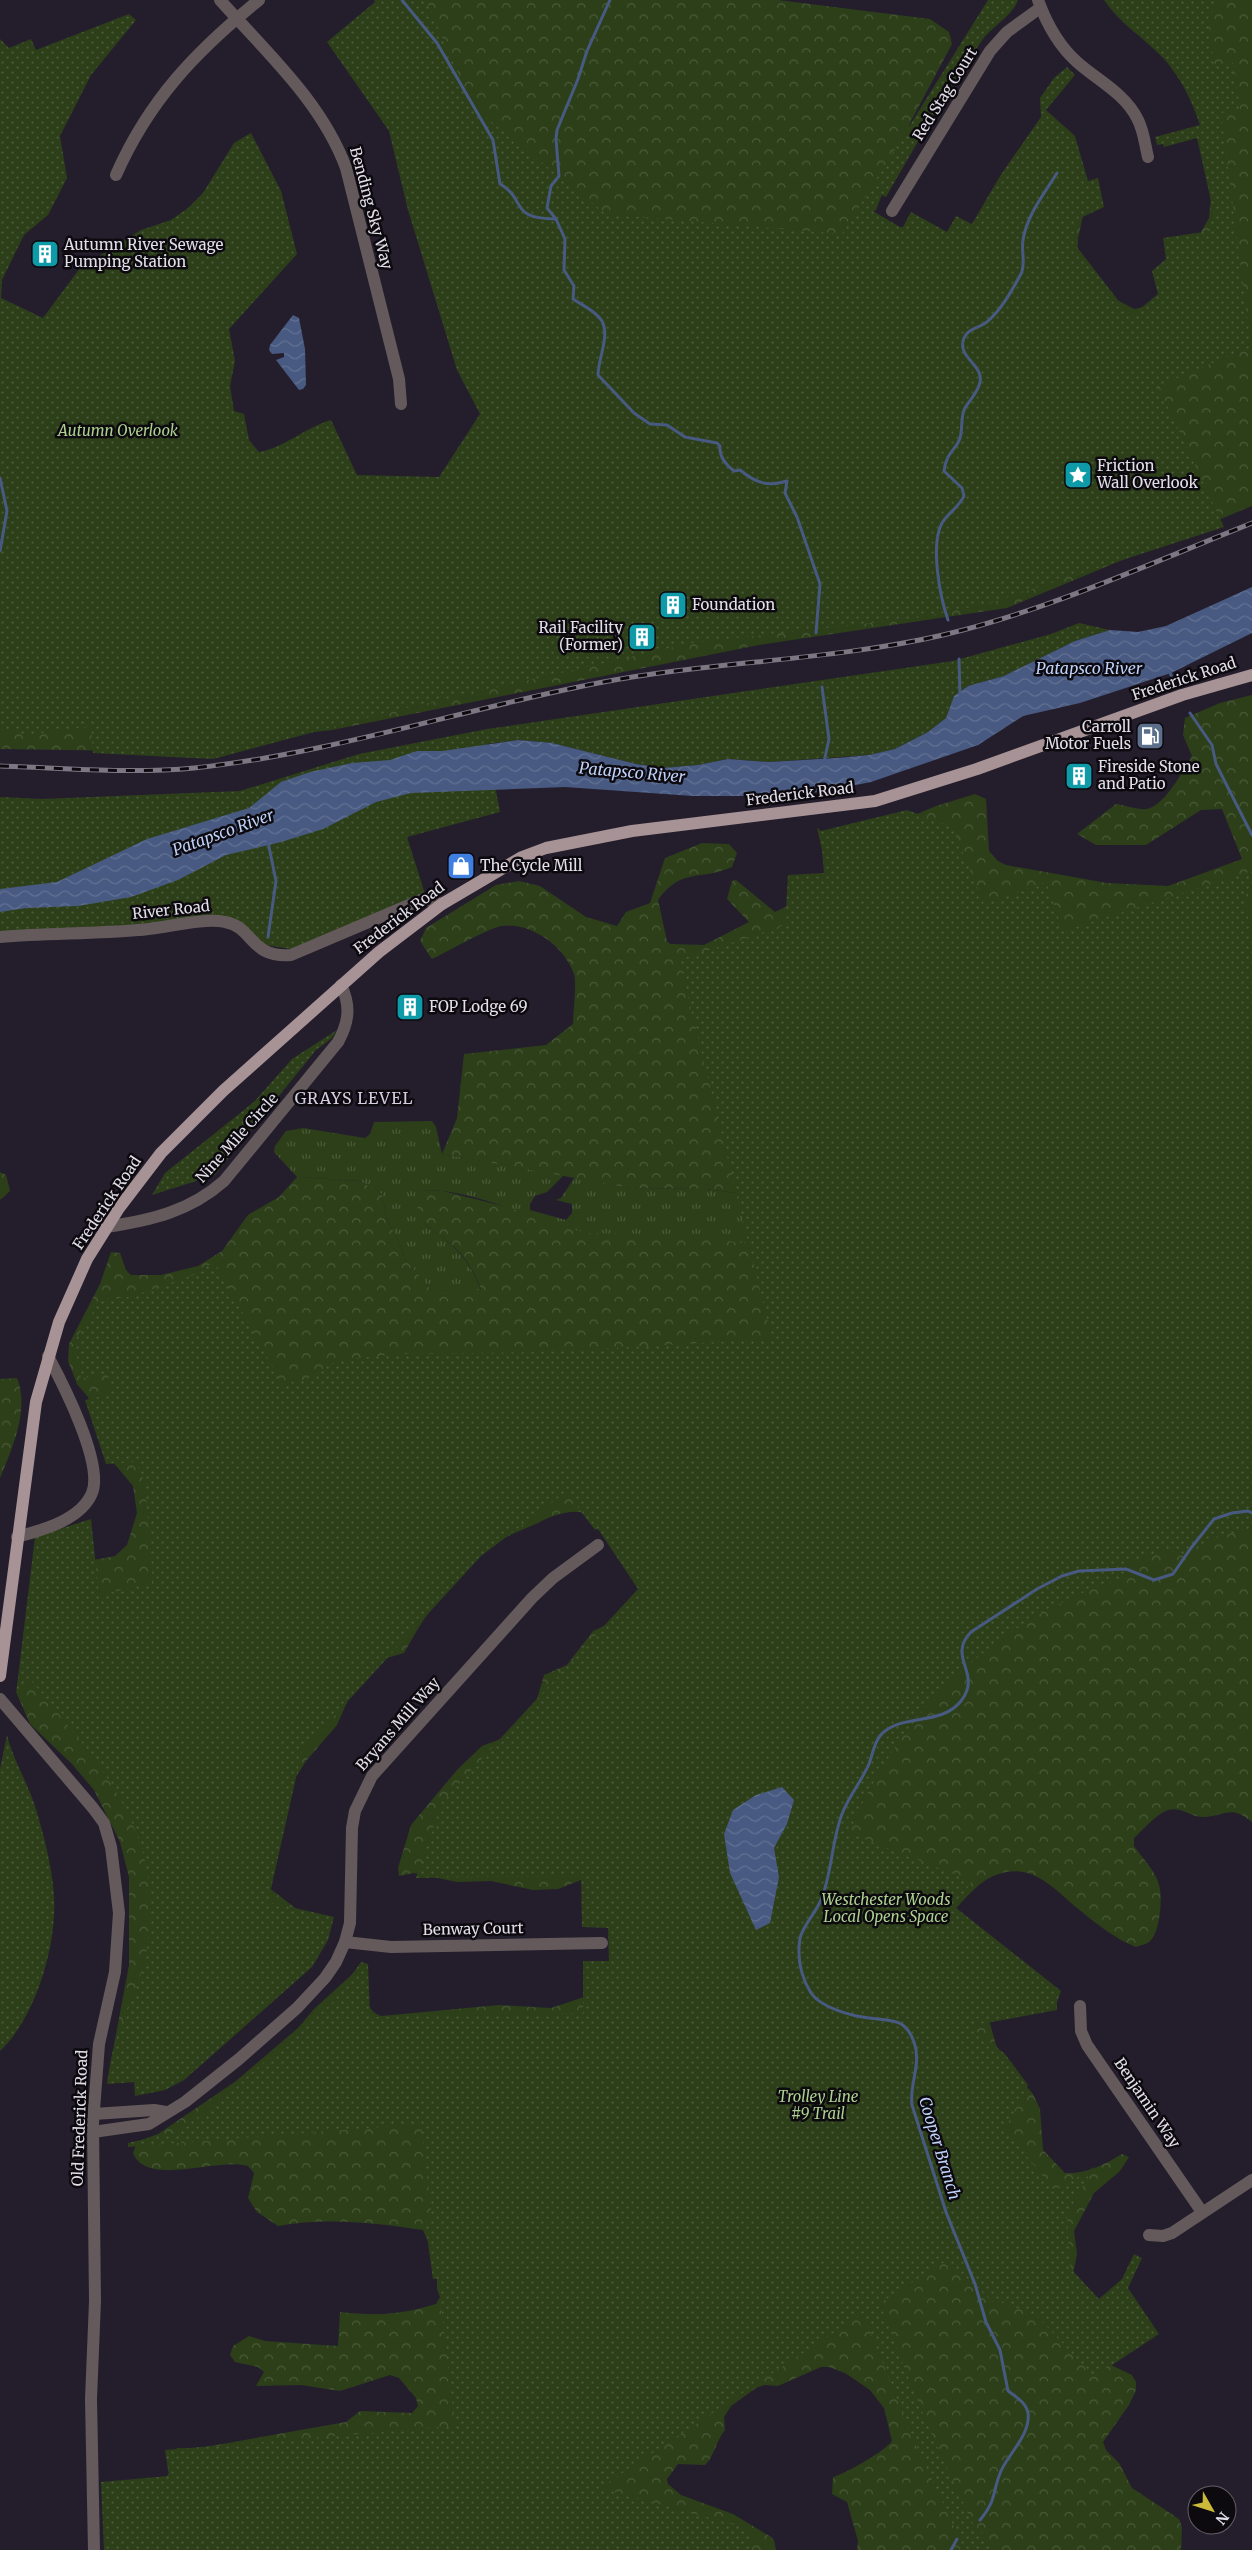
<svg xmlns="http://www.w3.org/2000/svg" width="1252" height="2550" viewBox="0 0 1252 2550" font-family="Merriweather,serif">
	<style>
		.grass { fill: url(#grass-tufts) }
		.forest { fill: url(#forest-crowns) }
		.park { fill: url(#park-dots) }
		.water { fill: url(#water-waves) }
		.lines { fill: none; stroke-linecap: round; stroke-linejoin: round }
		.stream { stroke: #485a81; stroke-width: 3 }
		.minor { stroke: #645a5b; stroke-width: 12 }
		.major { stroke: #a79395; stroke-width: 12 }
		.rail-casing { stroke: #7c7783; stroke-width: 5 }
		.rail { stroke: #0c090f; stroke-width: 3; stroke-dasharray: 9; stroke-linecap: butt }
		.labels { text-anchor: middle; stroke-width: 5; stroke-linejoin: round; paint-order: stroke }
		.street-label { font-size: 15px; fill: #e3dfe9; stroke: #0c090f }
		.poi-label { font-size: 15px; fill: #e3dfe9; stroke: #0c090f; text-anchor: start }
		.park-label { font-size: 15px; font-style: italic; fill: #add18f; stroke: #0c090f }
		.water-label { font-size: 16px; font-style: italic; fill: #bed1f8; stroke: #0c090f }
		.neighbourhood-label { font-size: 16px; letter-spacing: 1px; fill: #d4cde0; stroke: #0c090f }
	</style>
	<defs>
		<pattern id="grass-tufts" width="24" height="20" patternUnits="userSpaceOnUse" patternTransform="scale(1.25)"><rect width="24" height="20" fill="#2c3f19"/><path d="M3 7l-1-3M5 7V3M7 7l1-3M15 17l-1-3M17 17v-4M19 17l1-3" fill="none" stroke="#4a5a3a"/></pattern>
		<pattern id="forest-crowns" width="20" height="18" patternUnits="userSpaceOnUse" patternTransform="scale(1.25)"><rect width="20" height="18" fill="#2c3f19"/><path d="M2 6a3 3 0 1 1 6 0M12 15a3 3 0 1 1 6 0" fill="none" stroke="#4a5a3a"/></pattern>
		<pattern id="park-dots" width="8" height="8" patternUnits="userSpaceOnUse" patternTransform="scale(1.25)"><rect width="8" height="8" fill="#2c3f19"/><path d="M2 2h.1M6 6h.1" fill="none" stroke="#4a5a3a" stroke-width="1.8" stroke-linecap="round"/></pattern>
		<pattern id="water-waves" width="16" height="10" patternUnits="userSpaceOnUse" patternTransform="scale(1.25)"><rect width="16" height="10" fill="#485a81"/><path d="M0 5q4-4 8 0t8 0" fill="none" stroke="#627193"/></pattern>
	</defs>
	<rect width="100%" height="100%" fill="#241e2c"/>
	<!-- grass -->
	<path class="grass" d="M432,1121L436,1127L442,1154L564,1175L547,1192L535,1196L530,1204V1210L566,1220L572,1213V1204L556,1200L561,1198L575,1177L630,1188L705,1189L761,1196L1252,1326L675,1235C641,1235 602,1239 569,1229C523,1215 471,1189 423,1190L420,1220C451,1244 466,1252 481,1290L432,1291L405,1259L399,1242L387,1220L382,1194L360,1181L297,1177L274,1152L275,1146L286,1131L303,1128L365,1138L370,1134L374,1122Z"/>
	<!-- forest -->
	<g class="forest">
		<polygon points="396,0 778,0 930,19 949,32 952,44 911,121 876,210 862,218 934,239 1086,201 1078,239 1077,260 1095,288 1134,309 1151,306 1196,241 1209,218 1213,176 1210,124 1171,52 1125,24 1113,0 1252,0 1252,506 1007,608 759,645 332,730 134,751 0,749 0,320 130,383 277,462 415,488 445,476 482,411"/>
		<path d="M1252,695V1287L761,1196L705,1189L630,1188L442,1154L457,1118L464,1054L546,1045L573,1024C573,1014 577,982 574,974C565,947 531,922 502,926C488,928 447,952 432,959L420,941L426,928L496,885L519,881L540,886L586,917L617,926L626,912L650,903L665,858L702,843L729,844L737,853L732,867C701,881 681,867 658,900L667,941L670,944L704,945L749,922L727,899L732,881L736,880L775,912L804,898L853,841L936,806L975,794L986,799L989,851L998,861L1006,865L1107,883L1168,886L1242,859L1222,809L1201,810L1146,845H1096L1077,834L1116,804C1124,805 1138,810 1147,809C1165,805 1183,771 1192,756L1183,735L1185,718L1220,703Z"/>
		<polygon points="0,1172 6,1175 10,1191 0,1200"/>
		<path d="M297,1177L360,1181L382,1194L387,1220L399,1242L405,1259L432,1291L481,1289C466,1251 451,1244 420,1220L415,1193L423,1190L443,1191L507,1207L570,1229L590,1233L675,1235L789,1248L1252,1326V1822C1231,1805 1227,1815 1205,1817C1192,1818 1182,1806 1168,1810C1156,1814 1143,1830 1134,1838V1846C1142,1858 1156,1871 1159,1885C1163,1896 1160,1933 1150,1941C1147,1944 1141,1945 1136,1947C1116,1939 1099,1926 1082,1912C1055,1891 1033,1859 993,1876C974,1885 960,1905 946,1920L989,2020L996,2045L1006,2063L1033,2094L1040,2109L1043,2150L1065,2173C1086,2174 1104,2165 1122,2154L1129,2157L1120,2171L1094,2193L1074,2231L1077,2254L1070,2290L1107,2363L1132,2375L1136,2382V2390L1129,2405L1103,2442L1106,2450L1119,2463L1132,2488L1179,2519L1182,2527L1181,2550H857L858,2541L847,2502L832,2494L833,2477C845,2474 885,2451 892,2441L884,2408L870,2390L845,2373L829,2367H821L778,2386L764,2385L756,2388L731,2406L724,2417L725,2430C716,2441 714,2457 705,2465L678,2464L667,2479L668,2484L681,2495L733,2514L771,2537L774,2540L776,2550H108L171,2471L170,2463L177,2448L194,2449L346,2422L360,2411L412,2413L418,2406L416,2398L399,2378L390,2375L340,2391L301,2385L256,2386L264,2372L258,2367L235,2362L230,2355L233,2346L249,2336L265,2341L338,2346L340,2312C379,2316 398,2315 436,2304L440,2297L437,2289V2263L423,2230C376,2223 325,2217 278,2226L257,2212L248,2198L254,2173L248,2166C217,2157 147,2188 133,2153L136,2145L142,2140L158,2134L236,2081L298,2028L314,2009L359,1968C363,1985 363,2010 381,2016L499,2005L551,2008L584,1997L611,1976L613,1915L590,1880H581L558,1889L533,1890L491,1881L457,1882L414,1873L399,1876L398,1868L411,1825L457,1770L482,1746L514,1734L537,1699L544,1675L567,1665L593,1631L618,1620L654,1594L589,1514C572,1508 553,1515 538,1523C515,1533 489,1543 471,1561C444,1587 422,1620 404,1653L373,1662L351,1685L347,1702L337,1725L306,1761L289,1788L268,1887L307,1917L109,2072L129,1965V1877L120,1842L94,1790L72,1764L30,1724L17,1694L35,1547L88,1561L115,1556L127,1545L137,1513L133,1486L107,1455L88,1397L77,1384L68,1361L69,1344L100,1284L111,1252L120,1253L126,1270L131,1275H161L198,1266L222,1251L248,1215L279,1197Z"/>
		<path d="M17,1378C30,1409 12,1449 0,1478V1379Z"/>
	</g>
	<!-- park -->
	<g class="park">
		<path d="M374,0H426L472,106L606,214L842,234L988,0H1018C1013,15 993,26 983,39C947,90 917,143 886,197L880,194L871,210L900,227H903L911,212L947,232L956,216L972,224L1000,176L1041,117L1040,98L1054,78L1067,67L1075,75L1046,110L1075,136L1088,181L1098,178L1104,207L1076,220L1073,242L1121,304L1129,318L1158,294L1152,271L1166,259L1163,238L1210,231L1208,221L1215,219L1197,138L1164,147L1163,144L1157,145L1155,137L1200,125C1192,101 1182,80 1165,60C1146,39 1120,24 1104,0H1220L1208,18L1214,65L1233,63L1240,109L1221,113L1251,347L1158,386L1224,527L987,604L916,618L692,643L389,712L213,759L93,753L91,726L28,735L0,728V39L9,48L31,39L36,50L129,14L136,20L91,75L60,136L67,178L48,215L24,235L2,280L1,298L43,318L80,268L141,230L171,220L188,208L203,193L234,143L251,133L281,191L297,254L229,329L235,361L230,386L234,411L244,414L249,440L259,452C286,447 304,428 331,420L357,475L439,477L480,414L457,370L408,210L389,131L327,42L375,2Z"/>
		<polygon points="1079,623 1110,630 1075,641 1004,676 968,686 954,696 946,718 928,732 895,749 869,755 769,762 728,759 698,765 663,768 636,764 552,743 518,740 487,744 500,812 407,837 425,894 291,949 265,945 238,921 0,933 0,797 42,799 240,791 359,754 487,729 953,661 1051,634"/>
		<path d="M907,810L952,827L984,904L1046,882L1063,931L1252,871V892L1243,895L1252,938V1528L1218,1537L1183,1556L1167,1549L1118,1566L1130,1575C1001,1616 901,1707 849,1833L972,1881L955,1907L1061,1991L1057,2002V2010L970,2026L1005,2054L1028,2085L1005,2129L1055,2191L1094,2167L1067,2214L1070,2268L1099,2299L1122,2279L1134,2254L1142,2258L1128,2288L1159,2334L1094,2377L1037,2316L1001,2302H993L946,2261L880,2303C908,2382 941,2458 978,2534L981,2531L991,2550H959L963,2546L913,2439L863,2313L600,2488L747,2528L752,2550H104L101,2482L169,2476L165,2450L455,2426L438,2279H433L425,2221H432L421,2124L128,2147V2143L175,2132L207,2111L332,2003L361,1962L368,1964L370,2017L583,2013V1961H609L608,1928L582,1927L581,1876L416,1878L442,1802L638,1589L598,1529L595,1530L566,1492L481,1556L302,1751L268,1902L334,1917L328,1940L312,1967L184,2080L165,2090L135,2096L134,2082L107,2084C109,2070 111,2056 115,2043C124,2013 140,1985 146,1953C169,1833 98,1763 29,1678L16,1694L35,1537L91,1519L99,1595L153,1583L145,1483L136,1462L106,1464L85,1400L111,1394L107,1373L81,1379L74,1342L101,1299L130,1297L196,1274L195,1270L215,1263L282,1384L304,1380L338,1360L400,1354L540,1352L772,1339L679,960L785,925L788,875L824,873L822,850L817,828L821,831Z"/>
		<polygon points="337,1030 332,1038 316,1050 215,1175 152,1195 165,1173 254,1102 292,1059"/>
		<path d="M7,1735C13,1759 26,1780 34,1803C43,1832 52,1865 54,1896C57,1945 36,2017 0,2051V1769Z"/>
	</g>
	<!-- water -->
	<g class="water">
		<polygon points="293,315 299,318 305,349 306,385 303,389 299,390 276,360 284,357 284,353 272,354 269,350 270,345"/>
		<polygon points="1252,587 1252,633 1171,673 1080,703 1023,716 978,745 871,782 820,792 747,796 693,796 565,787 411,793 376,802 323,829 281,842 226,855 178,880 131,897 78,906 26,908 0,912 0,889 57,882 147,839 249,808 281,782 310,772 352,763 390,760 417,751 442,751 518,740 552,743 636,764 663,768 698,765 728,759 769,762 837,758 869,755 895,749 928,732 946,718 954,696 968,686 1004,676 1075,641 1110,630 1138,632 1166,626"/>
		<polygon points="782,1787 794,1800 787,1824 774,1848 779,1877 770,1923 756,1930 730,1873 724,1834 733,1810 756,1795"/>
	</g>
	<g class="lines">
		<!-- stream -->
		<g class="stream">
			<path d="M402,0L437,43L493,140L500,184C527,199 508,219 556,219"/>
			<path d="M610,0L587,51L578,79L557,130L556,139L559,176L551,186L547,208L556,219L565,239L564,270L574,286L573,299C582,305 596,311 602,321C610,336 598,359 598,375L634,413L650,424L667,425L685,437L717,443L720,446C719,457 726,465 734,471L740,470C756,483 767,487 787,481L785,493L797,517L820,584L816,633"/>
			<polyline points="0,478 7,511 0,551"/>
			<path d="M948,620C940,597 930,545 942,523C948,513 959,507 964,496L962,488L944,471C947,450 956,451 960,438C963,429 960,417 965,408C970,399 978,393 980,382C984,365 956,357 964,338C968,328 981,328 988,321C1002,309 1012,290 1021,274C1026,263 1021,252 1023,240C1027,215 1044,194 1057,173"/>
			<polyline points="959,659 960,696"/>
			<polyline points="1169,671 1174,681"/>
			<polyline points="822,687 829,739 824,762"/>
			<polyline points="1190,713 1212,745 1216,764 1252,835"/>
			<polyline points="268,937 276,881 268,842"/>
			<path d="M980,2520C997,2500 992,2492 1001,2471C1009,2453 1031,2434 1028,2413C1026,2402 1016,2397 1008,2391L1000,2350L986,2322L975,2284L946,2212L912,2105C909,2084 922,2064 914,2042C905,2017 891,2021 869,2018C852,2016 821,2008 811,1993C801,1977 797,1957 800,1938C804,1924 814,1915 820,1902C831,1880 832,1839 842,1814C849,1796 861,1782 869,1764C873,1753 875,1738 885,1731C908,1714 942,1725 961,1701C983,1673 946,1658 971,1632L1037,1589L1062,1576L1079,1571L1126,1569L1154,1580L1173,1574L1191,1548L1214,1519L1232,1513L1248,1511L1252,1513"/>
			<polyline points="951,2550 957,2539"/>
		</g>
		<!-- minor -->
		<g class="minor">
			<path d="M220,0C266,52 322,102 346,168L399,379L401,404"/>
			<path d="M1038,0C1046,22 1059,46 1077,62C1097,80 1126,94 1138,120C1144,132 1145,145 1148,157"/>
			<path d="M116,175C149,100 196,51 259,0"/>
			<polyline points="892,211 990,51 1007,32 1040,8"/>
			<path d="M0,937C46,933 92,934 138,930C162,929 203,917 225,922C254,927 249,958 291,955L423,899L442,904"/>
			<path d="M106,1227C151,1220 189,1212 224,1181L338,1042C349,1022 351,1006 341,985"/>
			<path d="M17,1537C42,1530 81,1520 92,1493C104,1464 63,1384 48,1356"/>
			<polyline points="0,1699 93,1808 104,1823 111,1847 119,1913 115,1972 99,2044 93,2123 95,2301 91,2399 94,2550"/>
			<polyline points="345,1942 391,1947 602,1943"/>
			<polyline points="1080,2006 1081,2031 1087,2045 1202,2212"/>
			<polyline points="94,2114 154,2110 166,2112"/>
			<polyline points="93,2132 149,2124 185,2102 239,2059 297,2008 325,1978 336,1962 345,1942 350,1923 352,1828 355,1811 372,1776 532,1598 553,1578 598,1545"/>
			<polyline points="1149,2235 1163,2236 1172,2233 1252,2180"/>
		</g>
		<!-- major -->
		<polyline class="major" points="0,1676 36,1402 59,1322 87,1259 119,1208 161,1153 223,1091 379,952 442,904 522,857 546,848 632,831 875,801 977,769 1182,695 1252,675"/>
		<defs>
			<path id="rail" d="M0,766C64,768 129,774 194,768C330,754 463,709 598,683C712,661 830,661 943,635C1049,610 1151,563 1252,523"/>
		</defs>
		<!-- rail casing -->
		<use href="#rail" class="rail-casing"/>
		<!-- rail -->
		<use href="#rail" class="rail"/>
	</g>
	<!-- icons -->
	<defs>
		<symbol id="building-square" viewBox="-11 -11 22 22"><rect x="-9" y="-9" width="18" height="18" rx="4" fill="#0f9aa8" stroke="#0c090f"/><path d="M-4-6H4V6H1V3H-1V6H-4ZM-2.5-4.3h1.7v1.8h-1.7ZM.8-4.3h1.7v1.8H.8ZM-2.5-1h1.7V.8h-1.7ZM.8-1h1.7V.8H.8Z" fill="#fff"/></symbol>
		<symbol id="sight-square" viewBox="-11 -11 22 22"><rect x="-9" y="-9" width="18" height="18" rx="4" fill="#0f9aa8" stroke="#0c090f"/><path d="M0-6L1.8-2.2L6-1.7L2.9 1.2L3.7 5.4L0 3.3L-3.7 5.4L-2.9 1.2L-6-1.7L-1.8-2.2Z" fill="#fff"/></symbol>
		<symbol id="fuel-square" viewBox="-11 -11 22 22"><rect x="-9" y="-9" width="18" height="18" rx="4" fill="#5c6f8a" stroke="#0c090f"/><path d="M-5.5-6h7V0h2V4h1.3V-2.5L3-4.5l.8-.8L6-3V5H2.5V1h-1V6h-7ZM-4.2-4.7v3.2H.2V-4.7Z" fill="#fff"/></symbol>
		<symbol id="shop-square" viewBox="-11 -11 22 22"><rect x="-9" y="-9" width="18" height="18" rx="4" fill="#3f7fe0" stroke="#0c090f"/><path d="M-5-2.5h2.3a2.7 3.5 0 0 1 5.4 0H5L5.5 6h-11ZM-1.5-2.5h3a1.5 2.3 0 0 0-3 0Z" fill="#fff"/></symbol>
	</defs>
	<g fill-rule="evenodd">
		<use href="#building-square" x="29" y="238" width="32" height="32"/>
		<use href="#sight-square" x="1062" y="459" width="32" height="32"/>
		<use href="#building-square" x="657" y="589" width="32" height="32"/>
		<use href="#building-square" x="626" y="621" width="32" height="32"/>
		<use href="#fuel-square" x="1134" y="720" width="32" height="32"/>
		<use href="#building-square" x="1063" y="760" width="32" height="32"/>
		<use href="#shop-square" x="445" y="850" width="32" height="32"/>
		<use href="#building-square" x="394" y="991" width="32" height="32"/>
	</g>
	<g class="labels">
		<!-- street labels -->
		<g class="street-label">
			<text transform="translate(945 94) rotate(-58)" y="5">Red Stag Court</text>
			<text transform="translate(371 208) rotate(75)" y="5">Bending Sky Way</text>
			<text transform="translate(1184 679) rotate(-18)" y="5">Frederick Road</text>
			<text transform="translate(800 794) rotate(-7)" y="5">Frederick Road</text>
			<text transform="translate(171 910) rotate(-6)" y="5">River Road</text>
			<text transform="translate(399 918) rotate(-37)" y="5">Frederick Road</text>
			<text transform="translate(237 1138) rotate(-48)" y="5">Nine Mile Circle</text>
			<text transform="translate(107 1203) rotate(-56)" y="5">Frederick Road</text>
			<text transform="translate(398 1724) rotate(-49)" y="5">Bryans Mill Way</text>
			<text transform="translate(473 1929) rotate(-1)" y="5">Benway Court</text>
			<text transform="translate(1147 2103) rotate(56)" y="5">Benjamin Way</text>
			<text transform="translate(80 2118) rotate(-88)" y="5">Old Frederick Road</text>
		</g>
		<!-- poi labels -->
		<g class="poi-label">
			<text x="64" y="250">Autumn River Sewage<tspan x="64" dy="17">Pumping Station</tspan></text>
			<text x="1097" y="471">Friction<tspan x="1097" dy="17">Wall Overlook</tspan></text>
			<text x="692" y="610">Foundation</text>
			<text x="623" y="633" text-anchor="end">Rail Facility<tspan x="623" dy="17">(Former)</tspan></text>
			<text x="1131" y="732" text-anchor="end">Carroll<tspan x="1131" dy="17">Motor Fuels</tspan></text>
			<text x="1098" y="772">Fireside Stone<tspan x="1098" dy="17">and Patio</tspan></text>
			<text x="480" y="871">The Cycle Mill</text>
			<text x="429" y="1012">FOP Lodge 69</text>
		</g>
		<!-- park labels -->
		<g class="park-label">
			<text x="118" y="436">Autumn Overlook</text>
			<text x="886" y="1905">Westchester Woods<tspan x="886" dy="17">Local Opens Space</tspan></text>
			<text x="818" y="2102">Trolley Line<tspan x="818" dy="17">#9 Trail</tspan></text>
		</g>
		<!-- water labels -->
		<g class="water-label">
			<text x="1089" y="674">Patapsco River</text>
			<text transform="translate(632 772) rotate(5)" y="6">Patapsco River</text>
			<text transform="translate(223 832) rotate(-20)" y="6">Patapsco River</text>
			<text transform="translate(940 2148) rotate(73)" y="6">Cooper Branch</text>
		</g>
		<!-- neighbourhood labels -->
		<g class="neighbourhood-label">
			<text x="354" y="1104">GRAYS LEVEL</text>
		</g>
	</g>
	<!-- north arrow -->
	<g transform="translate(1212 2510) rotate(129)"><circle r="24" fill="#0c090f" stroke="#625f66"/>
	<path d="M0-4L9 19L0 12L-9 19Z" fill="#ccb939"/>
	<text y="-8" font-size="14" font-weight="bold" text-anchor="middle" fill="#e3dfe9">N</text>
	</g>
</svg>
